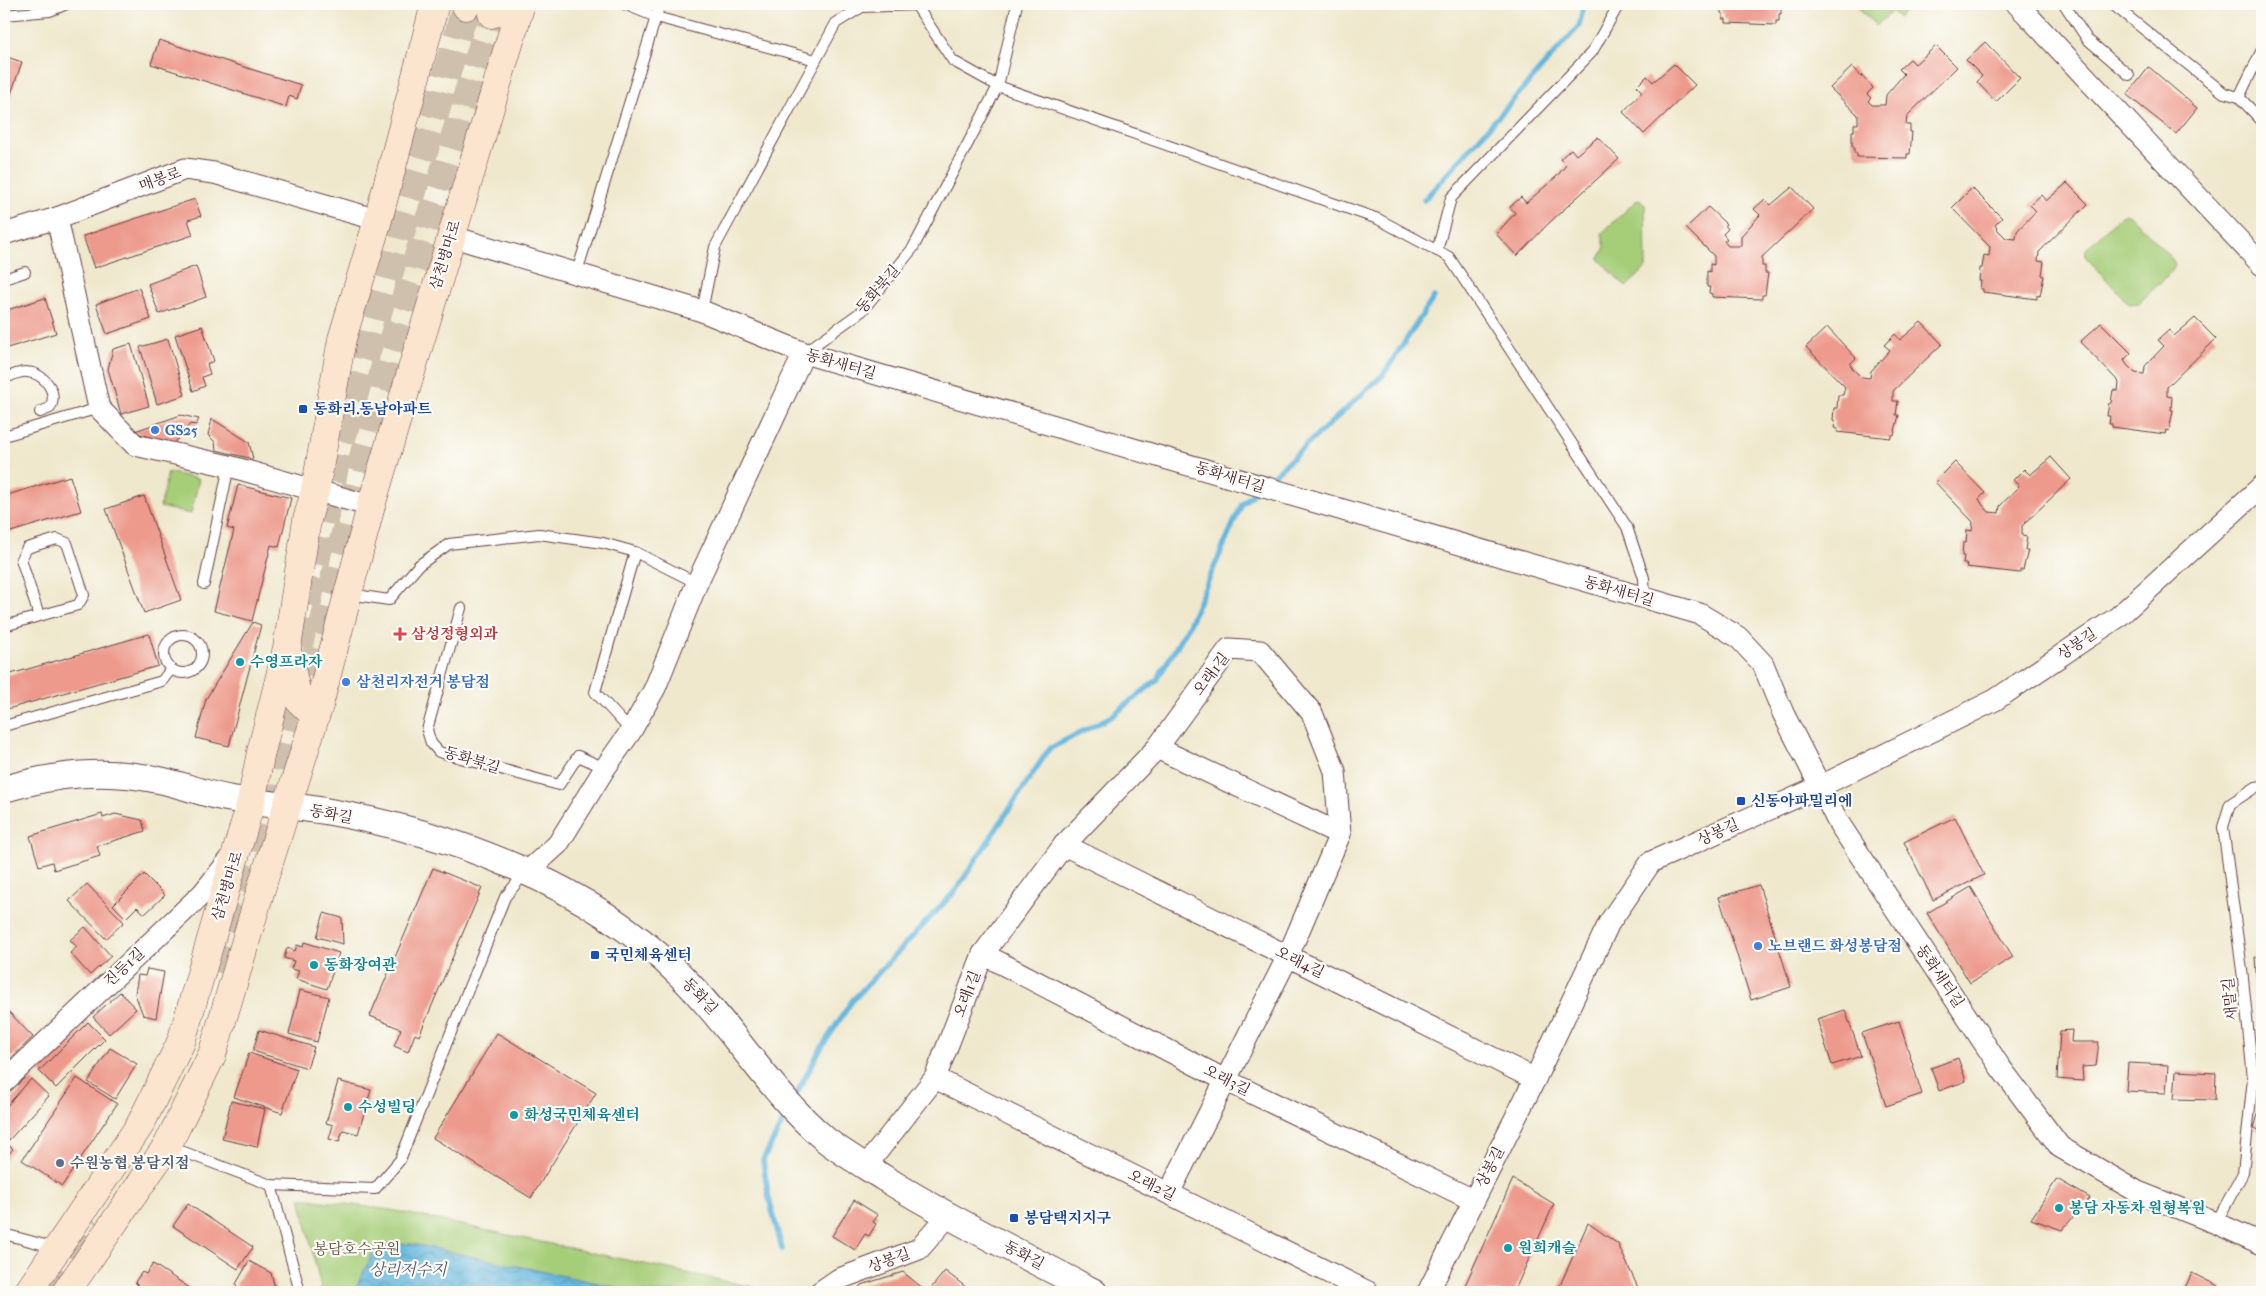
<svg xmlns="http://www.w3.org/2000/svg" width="2266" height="1296" viewBox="0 0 2266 1296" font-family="'IM FELL French Canon','Noto Serif KR',serif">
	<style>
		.park { fill: #a6cd78; stroke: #787652 }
		.water { fill: url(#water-waves); stroke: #566a84 }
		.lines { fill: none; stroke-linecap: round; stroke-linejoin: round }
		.stream { stroke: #61b5dd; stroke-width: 5.5 }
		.building { fill: #ed9a8c }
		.secondary-tunnel { stroke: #cec0ad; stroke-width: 28; stroke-dasharray: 28 14; stroke-linecap: butt }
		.service-casing { stroke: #633d43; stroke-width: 12 }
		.minor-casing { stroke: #633d43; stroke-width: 23 }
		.tertiary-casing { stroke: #633d43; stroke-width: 28 }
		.secondary-casing { stroke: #633d43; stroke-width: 29 }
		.service { stroke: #fff; stroke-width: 10 }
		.minor { stroke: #fff; stroke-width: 21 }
		.tertiary { stroke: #fff; stroke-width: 26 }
		.secondary { stroke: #fce5cf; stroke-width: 28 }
		.transit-dot { fill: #1a4fb4; stroke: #fdfcf7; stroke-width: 2 }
		.shop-dot { fill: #3f7fe0; stroke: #fdfcf7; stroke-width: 2 }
		.health-dot { fill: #e0444e; stroke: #fdfcf7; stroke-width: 2 }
		.culture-dot { fill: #0f9aa8; stroke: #fdfcf7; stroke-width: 2 }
		.service-dot { fill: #5c6f8a; stroke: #fdfcf7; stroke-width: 2 }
		.labels { text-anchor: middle; stroke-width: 4.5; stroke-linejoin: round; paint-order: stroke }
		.street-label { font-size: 15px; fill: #4a1f2b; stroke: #fdfcf7 }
		.transit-label { font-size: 15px; font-weight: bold; fill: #164399; stroke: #fdfcf7; text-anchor: start }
		.shop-label { font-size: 15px; font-weight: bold; fill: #366cbe; stroke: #fdfcf7; text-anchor: start }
		.health-label { font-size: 15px; font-weight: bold; fill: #be3a42; stroke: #fdfcf7; text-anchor: start }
		.culture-label { font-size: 15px; font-weight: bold; fill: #0d838f; stroke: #fdfcf7; text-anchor: start }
		.service-label { font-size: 15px; font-weight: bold; fill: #4e5e75; stroke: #fdfcf7; text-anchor: start }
		.park-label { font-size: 15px; fill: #665342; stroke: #fdfcf7 }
		.water-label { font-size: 16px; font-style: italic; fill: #535b72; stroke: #fdfcf7 }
	</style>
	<defs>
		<pattern id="water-waves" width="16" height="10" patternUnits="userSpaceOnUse" patternTransform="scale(1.25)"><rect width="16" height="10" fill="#61b5dd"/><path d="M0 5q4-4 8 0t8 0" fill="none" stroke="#5293b3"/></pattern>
	</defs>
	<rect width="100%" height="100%" fill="#fdfcf7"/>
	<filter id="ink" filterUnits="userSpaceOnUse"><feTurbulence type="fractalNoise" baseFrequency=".02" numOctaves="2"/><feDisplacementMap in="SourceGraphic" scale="10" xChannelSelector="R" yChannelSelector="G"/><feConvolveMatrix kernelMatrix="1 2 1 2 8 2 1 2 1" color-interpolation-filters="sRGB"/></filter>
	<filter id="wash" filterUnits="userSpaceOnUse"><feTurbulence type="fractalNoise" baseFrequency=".0096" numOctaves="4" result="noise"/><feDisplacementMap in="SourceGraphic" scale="20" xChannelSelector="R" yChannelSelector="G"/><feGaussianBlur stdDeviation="1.12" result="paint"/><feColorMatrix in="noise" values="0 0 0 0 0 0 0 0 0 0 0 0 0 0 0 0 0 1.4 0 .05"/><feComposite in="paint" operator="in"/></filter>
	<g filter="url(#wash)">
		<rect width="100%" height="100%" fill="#efe8cd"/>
		<!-- park -->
		<g class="park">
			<polygon points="1855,4 1854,4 1913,4 1899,18 1892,11 1876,26"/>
			<polygon points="1640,199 1645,205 1646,268 1626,287 1599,259 1605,247 1602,233 1637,200"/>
			<polygon points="2125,214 2131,216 2172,259 2175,264 2172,271 2139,303 2129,304 2085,256 2086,249 2121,215"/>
			<polygon points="168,472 199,479 191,514 160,507"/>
			<polygon points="300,1198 391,1210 767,1290 768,1292 322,1292"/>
		</g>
		<!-- water -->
		<polygon class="water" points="387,1244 413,1244 640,1292 354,1292 372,1254"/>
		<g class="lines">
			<!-- stream -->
			<g class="stream">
				<polyline points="1424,200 1579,26 1584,4"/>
				<polyline points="1266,482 1383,375 1434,297"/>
				<polyline points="794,1099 818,1053 852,1001 956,890 1049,749 1112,716 1156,681 1187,629 1242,504 1257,490"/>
				<polyline points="782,1249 768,1194 763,1160 788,1112"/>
			</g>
		</g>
		<g id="blocks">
			<!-- building -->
			<g class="building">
				<polygon points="1721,4 1781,4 1781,14 1779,14 1779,21 1776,21 1776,25 1726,23 1726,19 1723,19 1723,13 1721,13"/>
				<polygon points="159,40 301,85 297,99 289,96 286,107 151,64"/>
				<polygon points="1985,42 2020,78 1996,102 1977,82 1982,76 1966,60"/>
				<polygon points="1936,46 1957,67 1907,116 1906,125 1910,125 1910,132 1912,132 1910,154 1907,154 1907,158 1857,157 1857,153 1854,153 1854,146 1852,146 1852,131 1854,131 1854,124 1858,124 1858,115 1830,88 1852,67 1861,77 1862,75 1873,88 1867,94 1871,98 1868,101 1872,105 1885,105 1886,95 1904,74 1899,69 1910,59 1915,64"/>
				<polygon points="4,56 22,62 4,114"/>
				<polygon points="1674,64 1695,85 1644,134 1623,112 1642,92 1637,86 1647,76 1653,82"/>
				<polygon points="2149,67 2197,108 2176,134 2127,95"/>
				<polygon points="1598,137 1619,159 1549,223 1517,256 1496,234 1515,213 1510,207 1521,197 1526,203 1557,176 1566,165 1560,159 1571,149 1576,155"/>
				<polygon points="2067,183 2088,204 2039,252 2038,261 2044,262 2042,275 2044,276 2040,296 2037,295 2037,299 1983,292 1983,289 1980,289 1981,281 1979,281 1980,268 1982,268 1984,255 1989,256 1990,247 1952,208 1972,188 2002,218 1995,225 1998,230 2006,238 2016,239 2017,231 2036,211 2030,205 2041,195 2046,201"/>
				<polygon points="1792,187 1813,209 1762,257 1762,266 1765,266 1765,273 1768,273 1765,295 1762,295 1762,299 1712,297 1712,294 1709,293 1710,287 1707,287 1707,271 1710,272 1710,264 1714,265 1714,256 1686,228 1708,207 1726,224 1725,225 1728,229 1723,234 1727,239 1724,241 1728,246 1741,246 1741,236 1760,215 1754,209 1765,199 1771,205"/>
				<polygon points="195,199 201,216 188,220 193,235 94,268 83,236"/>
				<polygon points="196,266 206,297 159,314 148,284"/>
				<polygon points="139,288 151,319 107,334 96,304"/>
				<polygon points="45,298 56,333 4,349 4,311"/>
				<polygon points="2195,318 2216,339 2167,387 2167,396 2172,397 2171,410 2173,410 2169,431 2166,430 2165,434 2112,427 2112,424 2109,424 2110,416 2107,416 2109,403 2111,403 2113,390 2118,391 2119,382 2080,342 2101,323 2131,353 2124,360 2127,365 2135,373 2144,374 2145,366 2164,346 2158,340 2169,330 2174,336"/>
				<polygon points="1921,322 1942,344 1893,391 1893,401 1898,401 1896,415 1899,415 1894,435 1891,435 1891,438 1837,432 1838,429 1834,428 1835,421 1833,420 1834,408 1837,408 1838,395 1843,395 1845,387 1806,347 1827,327 1856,358 1850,364 1853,369 1861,377 1870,378 1871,371 1890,350 1884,345 1895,334 1900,340"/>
				<polygon points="202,326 214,361 207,364 210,374 202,377 205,386 193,391 175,335"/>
				<polygon points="168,339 185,395 157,404 140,347"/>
				<polygon points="131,344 149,406 121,414 108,369 113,349"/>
				<polygon points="181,415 199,419 196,425 190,424 174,443 132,432"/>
				<polygon points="212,419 249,442 253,459 216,450 215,442 208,435"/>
				<polygon points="2051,457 2071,479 2022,526 2022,536 2027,537 2025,550 2028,550 2023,570 2020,570 2020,573 1966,567 1967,564 1963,564 1964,556 1962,556 1963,543 1966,543 1967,530 1972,531 1973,522 1935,482 1955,462 1985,493 1979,499 1982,504 1989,512 1999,513 2000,506 2019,486 2013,480 2024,469 2030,475"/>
				<polygon points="70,476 81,511 4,534 4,496"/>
				<polygon points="238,485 291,498 279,547 271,545 252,621 214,611 234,530 227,528"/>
				<polygon points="144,496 181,600 144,613 106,509"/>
				<polygon points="253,622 261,625 229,746 196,738 206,699"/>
				<polygon points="149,634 158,666 4,710 4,676"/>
				<polygon points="102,814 103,818 115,814 142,820 145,831 97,846 100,856 54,870 52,862 39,866 30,836"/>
				<polygon points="1955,817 1984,875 1933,900 1904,842"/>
				<polygon points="433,868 482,888 419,1036 415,1034 408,1052 394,1046 401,1029 370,1016"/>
				<polygon points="144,874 165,895 145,914 137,907 126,918 113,905"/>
				<polygon points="87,884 124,922 106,939 69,901"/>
				<polygon points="1759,885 1791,987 1751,1000 1719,897"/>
				<polygon points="1971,887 2013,957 1970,983 1927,913"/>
				<polygon points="324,913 342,918 343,944 317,937"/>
				<polygon points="85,927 111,956 90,975 70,953 77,947 70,940"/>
				<polygon points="304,942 339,953 327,989 296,979 299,971 291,969 294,961 284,958 287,948 295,951 297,945 303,947"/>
				<polygon points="2255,957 2262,957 2262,1046 2261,1046"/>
				<polygon points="147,969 164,972 156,1018 143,1015 135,994 138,975 145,976"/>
				<polygon points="300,990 329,997 317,1042 289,1034"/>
				<polygon points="120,992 136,1009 109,1034 93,1017"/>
				<polygon points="6,1009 33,1037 4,1065 4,1011"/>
				<polygon points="1845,1010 1861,1056 1832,1065 1817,1019"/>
				<polygon points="1899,1021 1922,1094 1886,1106 1862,1033"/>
				<polygon points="88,1022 105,1039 56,1088 39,1071"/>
				<polygon points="259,1030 314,1047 307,1068 253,1051"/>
				<polygon points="2072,1030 2071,1042 2099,1042 2096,1066 2082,1067 2083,1081 2057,1079 2060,1031"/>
				<polygon points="497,1033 596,1093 531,1198 433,1138"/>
				<polygon points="110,1048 137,1064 115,1099 88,1082"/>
				<polygon points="249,1053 297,1069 282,1113 234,1097"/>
				<polygon points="1958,1058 1966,1081 1939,1091 1931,1068"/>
				<polygon points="2128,1063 2168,1065 2166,1093 2126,1091"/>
				<polygon points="2176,1071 2216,1073 2215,1100 2174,1099"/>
				<polygon points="77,1078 117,1104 62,1186 22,1160"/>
				<polygon points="31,1079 49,1096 9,1140 4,1136 4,1109"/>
				<polygon points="338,1081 371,1090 358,1134 343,1130 339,1142 329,1139 333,1125 326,1123"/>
				<polygon points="2262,1099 2262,1130 2254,1129"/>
				<polygon points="231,1101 265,1109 257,1147 222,1139"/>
				<polygon points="4,1141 13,1149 4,1160"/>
				<polygon points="1513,1179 1554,1204 1514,1292 1462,1292"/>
				<polygon points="2057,1179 2090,1198 2062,1230 2031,1219"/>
				<polygon points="854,1200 878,1215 873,1222 876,1224 869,1236 865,1234 855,1250 832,1236"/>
				<polygon points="188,1204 253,1247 238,1269 173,1226"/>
				<polygon points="1588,1223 1618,1244 1640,1292 1557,1292"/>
				<polygon points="249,1261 271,1273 276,1292 238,1292 236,1284"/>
				<polygon points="153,1264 196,1292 133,1292 138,1285 135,1282 142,1272 146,1274"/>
				<polygon points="945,1271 971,1291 970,1292 928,1292"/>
				<polygon points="903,1272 925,1290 924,1292 855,1292 861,1285"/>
				<polygon points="2192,1273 2222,1288 2219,1292 2183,1292"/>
			</g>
		</g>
	</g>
	<g filter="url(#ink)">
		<use href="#blocks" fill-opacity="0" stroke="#633d43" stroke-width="1"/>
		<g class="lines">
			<!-- secondary-tunnel -->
			<g class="secondary-tunnel">
				<polyline points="311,676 386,361 492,14"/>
				<polyline points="214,971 245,879 267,806 338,452 466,6"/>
				<polyline points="46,1292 92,1219"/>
			</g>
			<defs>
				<g id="service">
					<polyline points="624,4 656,17 816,60 836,23 862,7 916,5 953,61 998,86 1378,219 1449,257 1627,527 1644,578 1645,599"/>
					<polyline points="2064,4 2087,39 2129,75"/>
					<polyline points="2112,4 2224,93 2239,97 2262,121"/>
					<polyline points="4,15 50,11 67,4"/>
					<polyline points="2239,97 2262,50"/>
					<polyline points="1437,251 1451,198 1592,52 1619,4"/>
					<polyline points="576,275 660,4"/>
					<polyline points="4,279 25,272"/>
					<polyline points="702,311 715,247 816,60"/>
					<polyline points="805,352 862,311 913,248 998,86 1017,4"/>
					<path d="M4,379C10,376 20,371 27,372C44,373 59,392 50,408L40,412"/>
					<polyline points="4,436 99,408"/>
					<polyline points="204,584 229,466"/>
					<polyline points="349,594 389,600 419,565 449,544 539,534 603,543 635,552 697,583"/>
					<polyline points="461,608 427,730 431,743 439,752 559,785 578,756 605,768"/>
					<polyline points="4,626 78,605 84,595 67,543 57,539 27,548 21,559 39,616"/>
					<circle cx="183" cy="654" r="19"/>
					<polyline points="4,726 162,681 171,669"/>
					<polyline points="631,731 595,692 635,552"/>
					<polyline points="168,1146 271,1185 375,1189 400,1160 505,897 526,872"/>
					<polyline points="271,1185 300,1292"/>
					<polyline points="2216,1223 2243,1173 2253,1078 2243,978 2223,827 2230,804 2256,787 2262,786"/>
					<polyline points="4,1234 56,1248"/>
				</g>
				<g id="minor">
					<polyline points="2017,4 2262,265"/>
					<polyline points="57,218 99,408 135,445 229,466 371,506"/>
					<polyline points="4,234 57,218 185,169 214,173 378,220"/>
					<polyline points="450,236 702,311 804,353 1700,614 1738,637 1763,664 1783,713 1838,822 2000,1067 2060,1147 2138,1192 2216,1223 2262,1244"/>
					<polyline points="1157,748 1340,834"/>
					<polyline points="1064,845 1535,1079"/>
					<polyline points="527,872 558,844 605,768 631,731 655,688 697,583 804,353"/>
					<polyline points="983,954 1225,1080 1473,1200"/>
					<polyline points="935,1078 1368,1292"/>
					<polyline points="4,1082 203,893 232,857"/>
					<polyline points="866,1166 935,1078 983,954 1064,845 1157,748 1229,649 1260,651 1312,713 1335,771 1340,834 1288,956 1169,1193"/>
					<polyline points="820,1292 839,1279 919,1249 949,1215"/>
					<polyline points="1428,1292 1535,1079 1609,923 1651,862 1819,787 1995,700 2118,617 2262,486"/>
				</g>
				<path id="tertiary" d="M4,789C56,774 105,768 159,780C184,785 206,795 232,799C263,804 294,806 325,811C452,833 588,884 680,975C732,1026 771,1094 826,1140C844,1154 865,1166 884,1178C952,1220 1024,1255 1094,1292"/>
				<g id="secondary">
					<polyline points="466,6 466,4"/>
					<polyline points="492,14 495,4"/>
					<polyline points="288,654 298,699 309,710 319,705"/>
					<polyline points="28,1292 140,1125 181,1042 251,802 261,752 287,648 307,520 315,491 342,339 378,220 435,4"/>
					<polyline points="66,1292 167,1146 212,1055 264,879 319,705 371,506 521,4"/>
				</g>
			</defs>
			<!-- service casing -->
			<use href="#service" class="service-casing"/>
			<!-- minor casing -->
			<use href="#minor" class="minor-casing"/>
			<!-- tertiary casing -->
			<use href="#tertiary" class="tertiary-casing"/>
			<!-- secondary casing -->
			<use href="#secondary" class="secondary-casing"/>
			<!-- service -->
			<use href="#service" class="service"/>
			<!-- minor -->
			<use href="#minor" class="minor"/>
			<!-- tertiary -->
			<use href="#tertiary" class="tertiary"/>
			<!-- secondary -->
			<use href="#secondary" class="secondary"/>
		</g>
	</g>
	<!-- markers -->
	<g class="transit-dot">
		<rect x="298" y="404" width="10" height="10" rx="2.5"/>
		<rect x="1736" y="796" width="10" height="10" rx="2.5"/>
		<rect x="590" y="950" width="10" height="10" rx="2.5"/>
		<rect x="1009" y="1213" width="10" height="10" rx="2.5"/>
	</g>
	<g class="shop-dot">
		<circle cx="155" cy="430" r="5"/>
		<circle cx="346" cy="682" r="5"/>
		<circle cx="1758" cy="946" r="5"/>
	</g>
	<path class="health-dot" d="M397.5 626.5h5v5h5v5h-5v5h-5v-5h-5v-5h5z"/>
	<g class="culture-dot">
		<circle cx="240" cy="662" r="5"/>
		<circle cx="314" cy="965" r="5"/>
		<circle cx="348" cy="1107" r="5"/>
		<circle cx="514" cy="1115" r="5"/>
		<circle cx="2059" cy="1208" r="5"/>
		<circle cx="1508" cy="1248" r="5"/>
	</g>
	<circle class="service-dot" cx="60" cy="1163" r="5"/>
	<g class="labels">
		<!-- street labels -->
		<g class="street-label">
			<text transform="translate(160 179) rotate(-20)" y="5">매봉로</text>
			<text transform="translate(445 255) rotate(-73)" y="5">삼천병마로</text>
			<text transform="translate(878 289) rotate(-49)" y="5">동화북길</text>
			<text transform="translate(841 364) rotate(16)" y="5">동화새터길</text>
			<text transform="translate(1230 477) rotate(17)" y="5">동화새터길</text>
			<text transform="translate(1619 591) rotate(16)" y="5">동화새터길</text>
			<text transform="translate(2077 644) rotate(-34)" y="5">상봉길</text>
			<text transform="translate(1211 674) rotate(-53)" y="5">오래1길</text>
			<text transform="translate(472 760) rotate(17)" y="5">동화북길</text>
			<text transform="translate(331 814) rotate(11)" y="5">동화길</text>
			<text transform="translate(1718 832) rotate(-24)" y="5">상봉길</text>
			<text transform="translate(227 886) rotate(-73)" y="5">삼천병마로</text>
			<text transform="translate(1300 962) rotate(26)" y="5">오래4길</text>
			<text transform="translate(124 967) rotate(-43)" y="5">진등1길</text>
			<text transform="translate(1940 976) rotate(56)" y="5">동화새터길</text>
			<text transform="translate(967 994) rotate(-69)" y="5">오래1길</text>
			<text transform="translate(700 996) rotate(47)" y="5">동화길</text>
			<text transform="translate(2230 999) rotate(-96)" y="5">새말길</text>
			<text transform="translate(1227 1080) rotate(27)" y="5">오래3길</text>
			<text transform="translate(1490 1167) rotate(-63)" y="5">상봉길</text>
			<text transform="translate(1152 1185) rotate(26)" y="5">오래2길</text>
			<text transform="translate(1024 1255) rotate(28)" y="5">동화길</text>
			<text transform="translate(889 1260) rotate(-20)" y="5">상봉길</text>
		</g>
		<!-- transit labels -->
		<g class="transit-label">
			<text x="313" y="414">동화리.동남아파트</text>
			<text x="1751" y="806">신동아파밀리에</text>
			<text x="605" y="960">국민체육센터</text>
			<text x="1024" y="1223">봉담택지지구</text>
		</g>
		<!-- shop labels -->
		<g class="shop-label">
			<text x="165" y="435">GS25</text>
			<text x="356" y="687">삼천리자전거 봉담점</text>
			<text x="1768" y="951">노브랜드 화성봉담점</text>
		</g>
		<!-- health labels -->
		<g class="health-label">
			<text x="411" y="639">삼성정형외과</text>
		</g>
		<!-- culture labels -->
		<g class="culture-label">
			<text x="250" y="667">수영프라자</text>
			<text x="324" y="970">동화장여관</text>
			<text x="358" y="1112">수성빌딩</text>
			<text x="524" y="1120">화성국민체육센터</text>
			<text x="2069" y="1213">봉담 자동차 원형복원</text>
			<text x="1518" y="1253">원희캐슬</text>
		</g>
		<!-- service labels -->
		<g class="service-label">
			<text x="70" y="1168">수원농협 봉담지점</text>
		</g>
		<!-- park labels -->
		<g class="park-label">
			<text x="357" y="1254">봉담호수공원</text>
		</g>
		<!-- water labels -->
		<g class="water-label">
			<text x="408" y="1275">상리저수지</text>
		</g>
	</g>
	<!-- margin -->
	<rect width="2266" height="1296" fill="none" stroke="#fdfcf7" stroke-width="20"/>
</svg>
